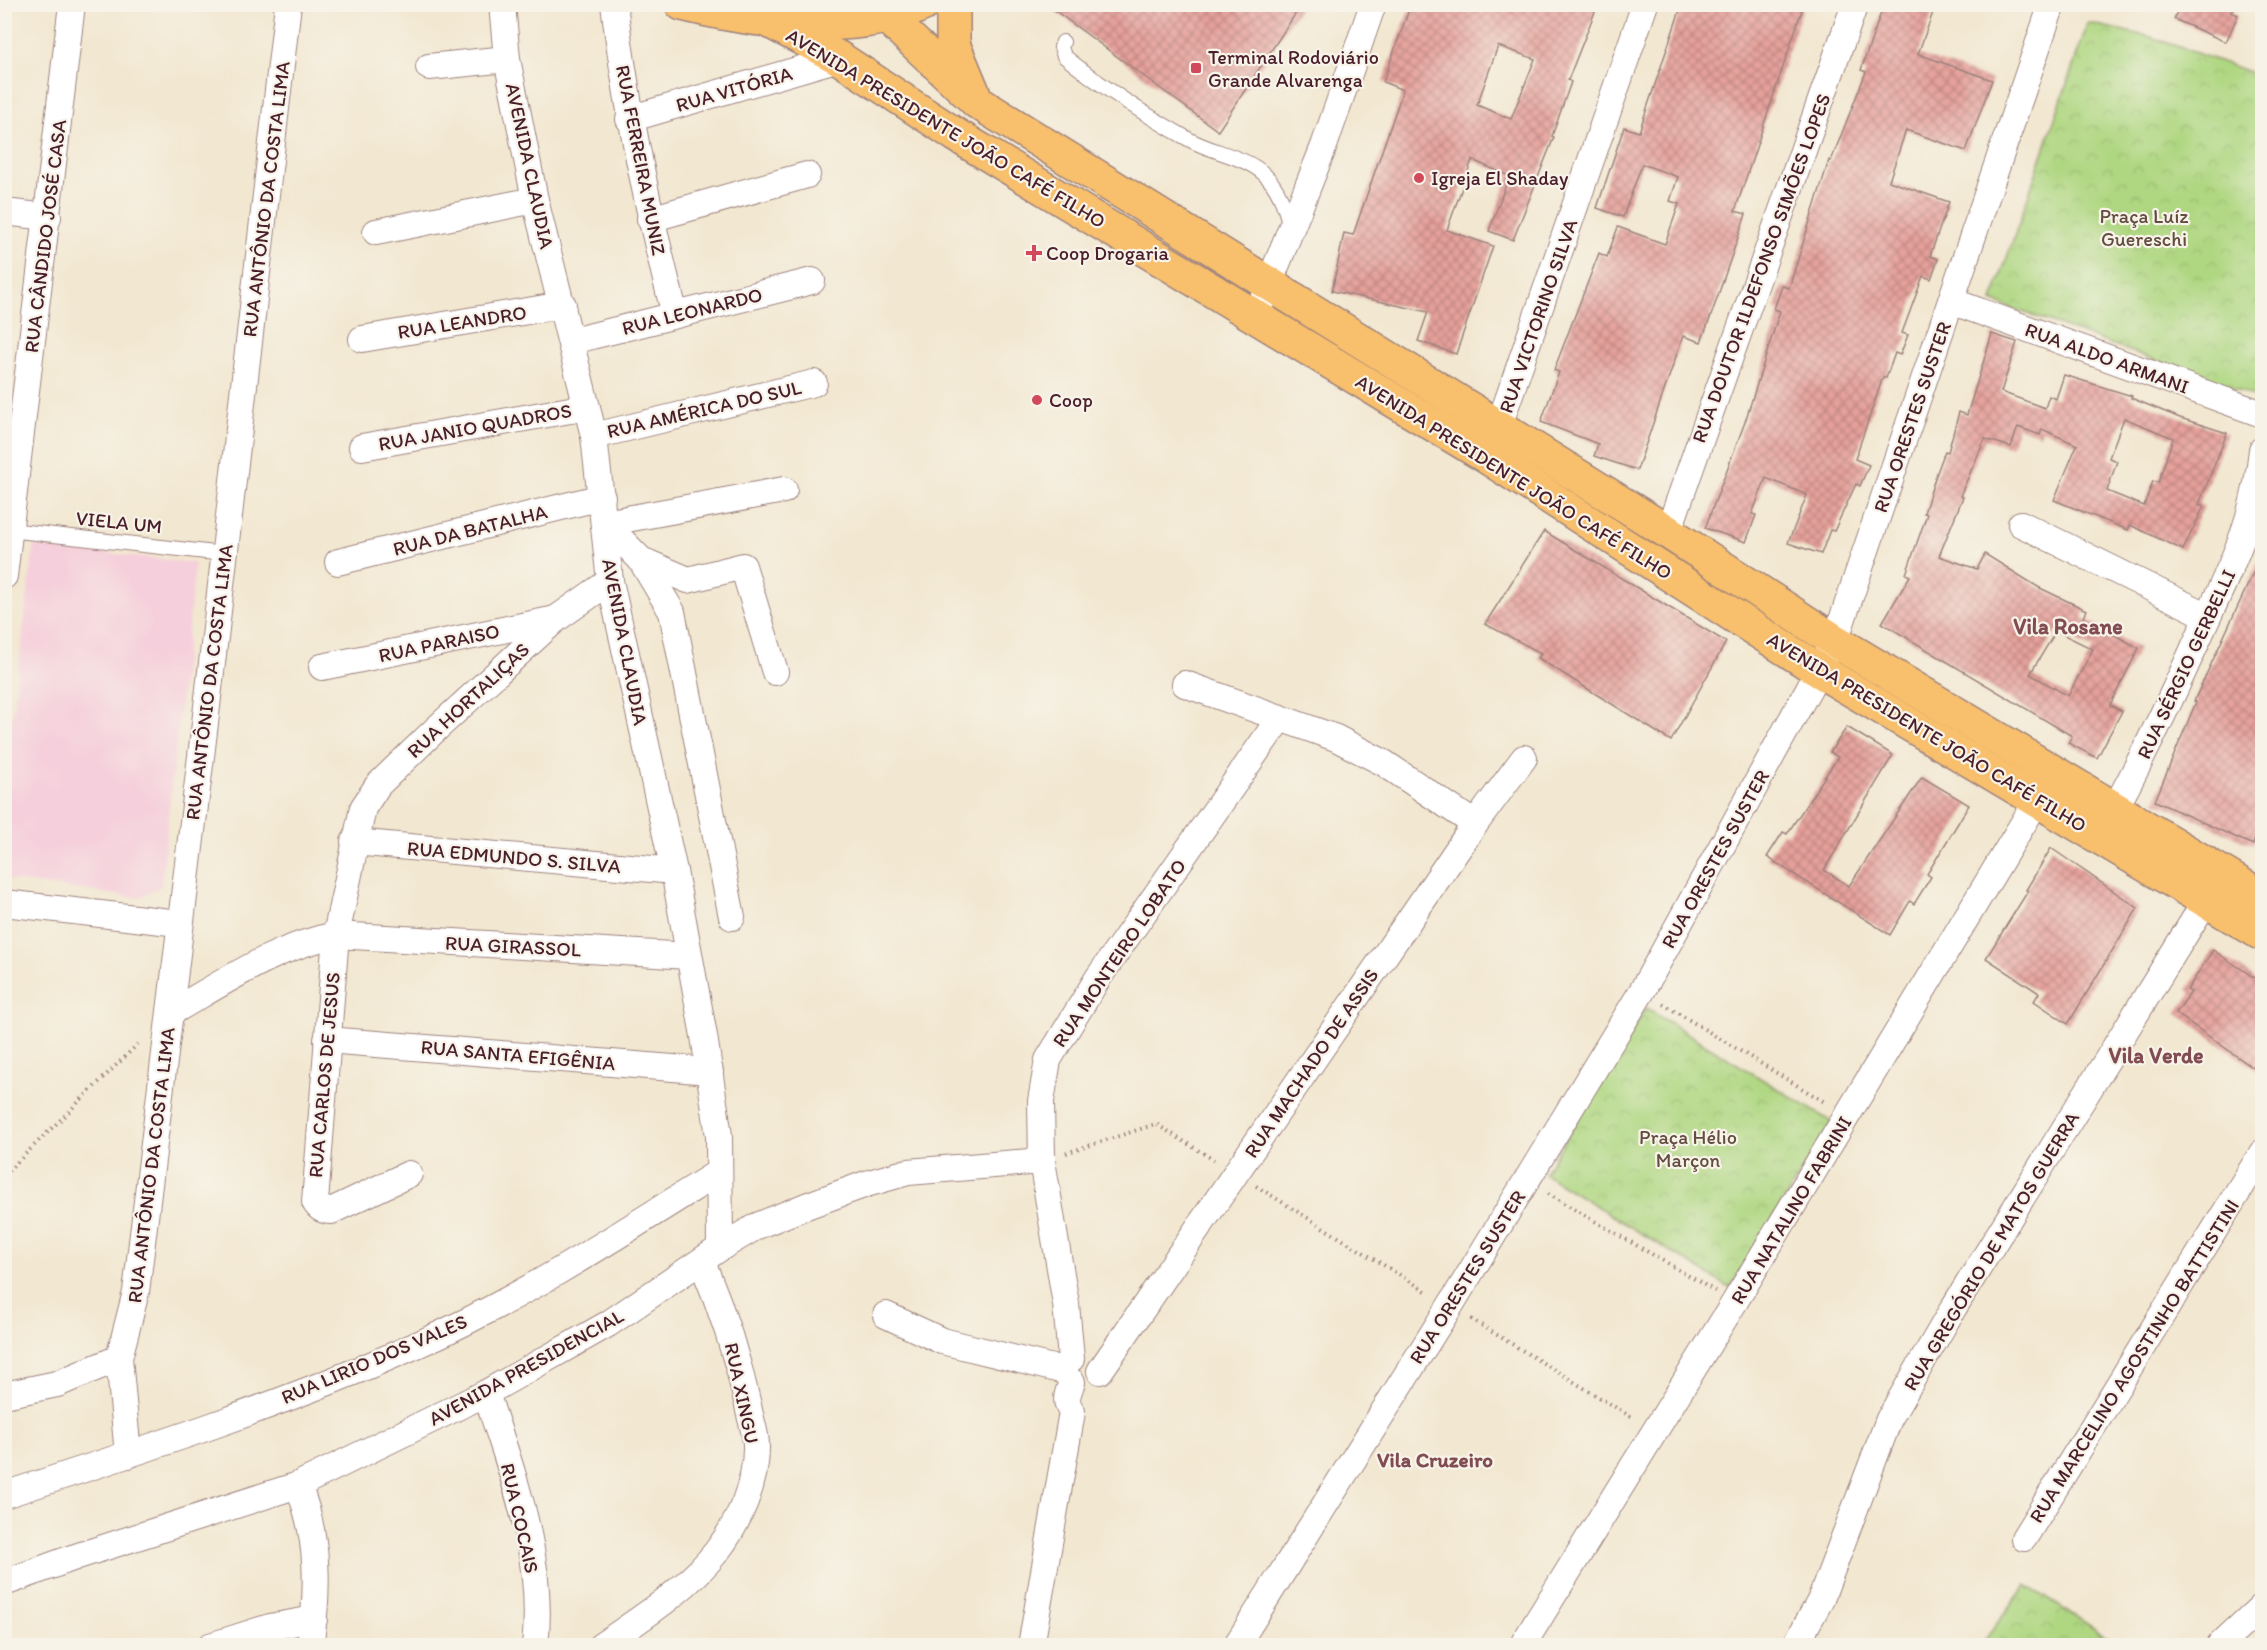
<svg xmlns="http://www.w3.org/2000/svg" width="2267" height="1650" viewBox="0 0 2267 1650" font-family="Itim,sans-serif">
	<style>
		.built { fill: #f5cfdb }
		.park { fill: url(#park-crowns); stroke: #7c7b56; stroke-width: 1.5 }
		.building { fill: url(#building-cross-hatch); fill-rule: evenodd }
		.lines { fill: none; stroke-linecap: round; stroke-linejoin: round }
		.service-casing { stroke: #9e837e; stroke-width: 16 }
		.minor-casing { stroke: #9e837e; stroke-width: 28 }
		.primary-casing { stroke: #9e837e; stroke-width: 36 }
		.path { stroke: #9e837e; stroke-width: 4; stroke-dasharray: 1.5 4.5; stroke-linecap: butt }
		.service { stroke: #fff; stroke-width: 14 }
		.minor { stroke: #fff; stroke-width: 26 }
		.primary { stroke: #f8bf6c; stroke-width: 33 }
		.poi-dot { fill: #d1495b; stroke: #f7f3e8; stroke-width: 2 }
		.labels { text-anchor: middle; stroke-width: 4.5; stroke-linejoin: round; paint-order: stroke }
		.poi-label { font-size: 20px; fill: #4a1f2b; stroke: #f7f3e8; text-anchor: start }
		.street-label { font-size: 20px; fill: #4a1f2b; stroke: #f7f3e8 }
		.park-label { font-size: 20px; fill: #634d40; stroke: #f7f3e8 }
		.neighbourhood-label { font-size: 21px; font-weight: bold; fill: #814c52; stroke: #f7f3e8 }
		.quarter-label { font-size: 22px; font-weight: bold; fill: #814c52; stroke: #f7f3e8 }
	</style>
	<defs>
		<pattern id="park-crowns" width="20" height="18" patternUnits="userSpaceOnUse" patternTransform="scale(1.5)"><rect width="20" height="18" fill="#afd781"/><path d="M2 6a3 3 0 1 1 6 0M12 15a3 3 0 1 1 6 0" fill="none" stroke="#98b870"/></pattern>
		<pattern id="building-cross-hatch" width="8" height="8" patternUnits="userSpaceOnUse" patternTransform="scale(1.5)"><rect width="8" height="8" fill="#e6a19b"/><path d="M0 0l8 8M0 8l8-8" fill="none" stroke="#bc837f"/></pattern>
	</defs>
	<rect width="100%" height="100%" fill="#f7f3e8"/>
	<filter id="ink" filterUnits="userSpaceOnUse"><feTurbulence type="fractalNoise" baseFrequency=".0167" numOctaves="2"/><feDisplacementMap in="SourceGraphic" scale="12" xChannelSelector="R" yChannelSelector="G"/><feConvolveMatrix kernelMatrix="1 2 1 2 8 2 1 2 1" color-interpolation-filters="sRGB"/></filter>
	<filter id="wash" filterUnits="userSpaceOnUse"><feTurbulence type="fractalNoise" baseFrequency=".008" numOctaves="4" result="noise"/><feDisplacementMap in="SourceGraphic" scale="24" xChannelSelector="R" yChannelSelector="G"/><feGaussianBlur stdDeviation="1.35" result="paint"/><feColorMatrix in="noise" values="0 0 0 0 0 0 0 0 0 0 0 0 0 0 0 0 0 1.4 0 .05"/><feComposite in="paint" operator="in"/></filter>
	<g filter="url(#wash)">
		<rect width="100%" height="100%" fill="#f2e7d0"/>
		<!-- built -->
		<polygon class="built" points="34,545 195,563 161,886 139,898 9,880 5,870 5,777"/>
		<!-- park -->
		<g class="park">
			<polygon points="2088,23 2151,37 2250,72 2262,101 2262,399 1992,301"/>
			<polygon points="1646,1008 1832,1122 1730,1288 1544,1174"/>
			<polygon points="2026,1585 2120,1645 1981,1645"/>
		</g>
		<g id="blocks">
			<!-- building -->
			<g class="building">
				<polygon points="1046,4 1302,4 1218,131"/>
				<path d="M1411,4H1598L1568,80L1571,82L1552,136L1554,137L1513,240L1489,231L1509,176L1472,160L1447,230L1493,246L1456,354L1418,341L1428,312L1332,291L1344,233L1353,235L1403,90L1383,82ZM1498,46L1535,59L1511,119L1477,105Z"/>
				<polygon points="1682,4 1804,4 1735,211 1746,214 1712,313 1701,342 1683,336 1637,470 1594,456 1598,444 1541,422 1559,372 1554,370 1599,253 1607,257 1618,227 1665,244 1679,204 1670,201 1678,177 1642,164 1623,217 1597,208 1624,127 1639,132"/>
				<polygon points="1884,4 1936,4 1918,54 1992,80 1966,151 1906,130 1889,181 1949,202 1930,256 1938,259 1931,279 1923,276 1902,333 1908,335 1900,355 1895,353 1886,378 1883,377 1855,459 1869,465 1860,486 1856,484 1834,531 1830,530 1821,554 1788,543 1807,495 1766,478 1752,514 1756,515 1746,542 1705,528 1745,422 1780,311 1774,309 1782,286 1789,288 1829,160 1831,161 1866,72 1861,70"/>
				<polygon points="2180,4 2235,4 2231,12 2238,15 2226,42 2174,19"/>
				<path d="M1992,334L2017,342L2001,392L2045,408L2049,396L2056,399L2064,375L2132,396L2131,398L2180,418L2227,433L2199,504L2204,506L2183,550L2130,525L2128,530L2054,500L2077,445L2042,429L2040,435L2018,427L2011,447L1985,439L1960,496L1963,497L1939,556L1977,569L1985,554L2038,587L2086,610L2083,618L2139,648L2110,705L2122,711L2097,758L2068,743L2072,736L1882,623L1910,576L1906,574L1927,514L1924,513L1935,478L1945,451L1948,452L1959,412L1967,415ZM2124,418L2173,438L2158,483L2153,481L2144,506L2107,491L2117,461L2109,458ZM2056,631L2093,649L2068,696L2030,674Z"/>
				<polygon points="1544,531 1726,642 1671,741 1538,658 1541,653 1485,624"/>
				<polygon points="2262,554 2262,818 2253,845 2155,801 2196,702 2194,701"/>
				<polygon points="1847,727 1893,755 1824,870 1849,886 1922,777 1969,805 1927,874 1931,877 1914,904 1910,901 1890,935 1767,857 1783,832 1787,834 1838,757 1830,752"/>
				<polygon points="2051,848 2138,908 2068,1024 2034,1001 2039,993 1986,958 2028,891 2026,890"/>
				<polygon points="2213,950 2262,983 2262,1074 2176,1013 2191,992 2187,990"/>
			</g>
		</g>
	</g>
	<g filter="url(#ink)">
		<use href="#blocks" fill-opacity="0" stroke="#9e837e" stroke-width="1.5"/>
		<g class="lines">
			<defs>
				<g id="service">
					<path d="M1063,42L1061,47L1064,56C1102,87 1147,116 1190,140C1212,152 1246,157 1264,174C1279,188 1285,207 1290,226"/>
					<polyline points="9,530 224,554"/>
				</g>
				<g id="minor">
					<polyline points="502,4 507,59 535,200 594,436 610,581 674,871 704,1036 719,1136 720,1248"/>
					<path d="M614,4C627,110 648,212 675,315"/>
					<polyline points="429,67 507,59"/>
					<polyline points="629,119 839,58"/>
					<polyline points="4,212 48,217"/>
					<polyline points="650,219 807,175"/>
					<polyline points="376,232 535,200"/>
					<polyline points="1263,299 1324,146 1373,4"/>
					<polyline points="1951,301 2262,414"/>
					<polyline points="362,339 563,305"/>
					<polyline points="572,341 812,281"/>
					<polyline points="594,436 814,383"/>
					<polyline points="1493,443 1645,4"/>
					<polyline points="362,447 587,407"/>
					<polyline points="2021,524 2208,616"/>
					<polyline points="1668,532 1855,4"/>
					<polyline points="641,560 688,580 743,566 775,672"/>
					<polyline points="338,562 602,497"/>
					<polyline points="4,576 72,4"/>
					<polyline points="322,667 556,619"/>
					<polyline points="1185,684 1336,738 1384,763 1475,824"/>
					<path d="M2106,825C2141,762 2172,697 2201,632C2231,566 2254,524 2262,450"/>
					<polyline points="354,842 674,871"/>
					<polyline points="4,903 179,923"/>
					<polyline points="732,917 672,612 641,560 605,523 784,490"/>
					<path d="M170,1013C223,983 276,946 336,935L689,956"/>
					<polyline points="327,1040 710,1071"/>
					<path d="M409,1174L331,1211C323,1211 319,1209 315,1202L336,935L363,808L378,785L435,730L556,619L610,581"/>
					<polyline points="886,1315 942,1341 1065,1371"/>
					<polyline points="1071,1359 1066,1304 1042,1161 1041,1101 1048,1060 1098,978 1280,718"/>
					<polyline points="1100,1371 1475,824 1524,758"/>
					<path d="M486,1393C513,1475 545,1558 535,1646"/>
					<polyline points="4,1395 57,1384 119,1358"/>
					<polyline points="128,1455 119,1358 136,1292 206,715 288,4"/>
					<path d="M298,1485C319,1538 319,1590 310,1646"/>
					<path d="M4,1495C144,1450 285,1404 419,1344C524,1297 622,1233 719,1172"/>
					<polyline points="2024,1538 2262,1153"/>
					<polyline points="4,1583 75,1557 298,1485 486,1393 608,1324 720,1248 757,1226 806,1206 866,1184 908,1172 1042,1161"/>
					<polyline points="210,1646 270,1627 314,1619"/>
					<path d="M601,1646C641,1618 687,1590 717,1551C739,1523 757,1481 756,1445C756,1433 750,1418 748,1405C737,1356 722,1309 702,1262"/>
					<path d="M1031,1646L1072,1412C1064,1401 1067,1395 1072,1382"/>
					<polyline points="1236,1646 1450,1306 1642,991 1835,641 2052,4"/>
					<polyline points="1522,1646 1734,1303 2047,784"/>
					<polyline points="1795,1646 1820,1601 1889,1419 1954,1307 2215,886"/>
					<polyline points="2219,1646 2262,1606"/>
				</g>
				<g id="primary">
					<path d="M682,4C754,22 855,37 924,4"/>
					<polyline points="869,4 886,16 977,102 1668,532 1835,641 2262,897"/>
					<polyline points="953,4 953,44 973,92"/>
					<polyline points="765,19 839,58 956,135 1487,457 1820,671 2262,934"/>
				</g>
			</defs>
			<!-- service casing -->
			<use href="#service" class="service-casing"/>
			<!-- minor casing -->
			<use href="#minor" class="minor-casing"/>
			<!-- primary casing -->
			<use href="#primary" class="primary-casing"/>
			<!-- path -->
			<g class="path">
				<polyline points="1663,1004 1826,1103"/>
				<polyline points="1066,1153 1156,1124 1214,1160"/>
				<polyline points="4,1175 141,1041"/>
				<polyline points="1256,1186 1429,1293"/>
				<polyline points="1548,1194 1715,1291"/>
				<polyline points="1471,1319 1633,1418"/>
			</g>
			<!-- service -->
			<use href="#service" class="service"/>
			<!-- minor -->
			<use href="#minor" class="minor"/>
			<!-- primary -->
			<use href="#primary" class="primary"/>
		</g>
	</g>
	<!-- markers -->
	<g class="poi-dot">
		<rect x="1190" y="62" width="12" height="12" rx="3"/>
		<circle cx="1419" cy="178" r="6"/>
		<path d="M1031 244h6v6h6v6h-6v6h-6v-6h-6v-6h6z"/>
		<circle cx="1037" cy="400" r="6"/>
	</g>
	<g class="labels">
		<!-- poi labels -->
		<g class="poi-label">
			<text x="1208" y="64">Terminal Rodoviário<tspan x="1208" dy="23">Grande Alvarenga</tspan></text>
			<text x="1431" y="185">Igreja El Shaday</text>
			<text x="1046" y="260">Coop Drogaria</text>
			<text x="1049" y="407">Coop</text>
		</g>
		<!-- street labels -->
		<g class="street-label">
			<text transform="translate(734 89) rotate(-16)" y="7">RUA VITÓRIA</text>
			<text transform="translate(946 128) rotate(31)" y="7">AVENIDA PRESIDENTE JOÃO CAFÉ FILHO</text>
			<text transform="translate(641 160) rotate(79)" y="7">RUA FERREIRA MUNIZ</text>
			<text transform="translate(530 166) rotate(78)" y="7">AVENIDA CLAUDIA</text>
			<text transform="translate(266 199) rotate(-83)" y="7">RUA ANTÔNIO DA COSTA LIMA</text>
			<text transform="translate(45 236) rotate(-83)" y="7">RUA CÂNDIDO JOSÉ CASA</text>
			<text transform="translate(1761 268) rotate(-70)" y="7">RUA DOUTOR ILDEFONSO SIMÕES LOPES</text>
			<text transform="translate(692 311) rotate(-14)" y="7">RUA LEONARDO</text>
			<text transform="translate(1538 316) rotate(-71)" y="7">RUA VICTORINO SILVA</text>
			<text transform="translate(462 322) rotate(-9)" y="7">RUA LEANDRO</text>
			<text transform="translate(2107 358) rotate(20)" y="7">RUA ALDO ARMANI</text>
			<text transform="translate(704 409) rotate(-13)" y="7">RUA AMÉRICA DO SUL</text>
			<text transform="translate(1912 417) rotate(-71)" y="7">RUA ORESTES SUSTER</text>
			<text transform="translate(475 427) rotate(-10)" y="7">RUA JANIO QUADROS</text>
			<text transform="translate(1514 477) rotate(32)" y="7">AVENIDA PRESIDENTE JOÃO CAFÉ FILHO</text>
			<text transform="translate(119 522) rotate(6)" y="7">VIELA UM</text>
			<text transform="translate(470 530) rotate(-14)" y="7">RUA DA BATALHA</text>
			<text transform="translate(625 642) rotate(79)" y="7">AVENIDA CLAUDIA</text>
			<text transform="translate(439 643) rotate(-12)" y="7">RUA PARAISO</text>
			<text transform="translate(2186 664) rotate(-65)" y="7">RUA SÉRGIO GERBELLI</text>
			<text transform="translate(209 682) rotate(-83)" y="7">RUA ANTÔNIO DA COSTA LIMA</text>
			<text transform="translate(468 700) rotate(-43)" y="7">RUA HORTALIÇAS</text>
			<text transform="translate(1927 732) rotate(31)" y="7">AVENIDA PRESIDENTE JOÃO CAFÉ FILHO</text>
			<text transform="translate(514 857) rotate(5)" y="7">RUA EDMUNDO S. SILVA</text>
			<text transform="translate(1715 859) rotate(-61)" y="7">RUA ORESTES SUSTER</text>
			<text transform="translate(513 946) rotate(3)" y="7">RUA GIRASSOL</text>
			<text transform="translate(1119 953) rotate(-56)" y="7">RUA MONTEIRO LOBATO</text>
			<text transform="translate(518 1055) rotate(5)" y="7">RUA SANTA EFIGÊNIA</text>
			<text transform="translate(1311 1063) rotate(-56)" y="7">RUA MACHADO DE ASSIS</text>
			<text transform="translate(324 1075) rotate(-85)" y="7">RUA CARLOS DE JESUS</text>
			<text transform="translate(151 1165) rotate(-83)" y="7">RUA ANTÔNIO DA COSTA LIMA</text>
			<text transform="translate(1791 1210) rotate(-59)" y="7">RUA NATALINO FABRINI</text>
			<text transform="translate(1991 1251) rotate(-59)" y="7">RUA GREGÓRIO DE MATOS GUERRA</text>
			<text transform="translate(1467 1277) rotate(-58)" y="7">RUA ORESTES SUSTER</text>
			<text transform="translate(374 1359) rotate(-23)" y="7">RUA LIRIO DOS VALES</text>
			<text transform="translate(2134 1361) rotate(-58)" y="7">RUA MARCELINO AGOSTINHO BATTISTINI</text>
			<text transform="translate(526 1367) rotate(-29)" y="7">AVENIDA PRESIDENCIAL</text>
			<text transform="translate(742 1393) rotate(78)" y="7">RUA XINGU</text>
			<text transform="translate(520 1518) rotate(77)" y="7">RUA COCAIS</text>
		</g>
		<!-- park labels -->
		<g class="park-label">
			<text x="2144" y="223">Praça Luíz<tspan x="2144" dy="23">Guereschi</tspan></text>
			<text x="1688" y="1144">Praça Hélio<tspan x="1688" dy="23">Marçon</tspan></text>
		</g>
		<!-- neighbourhood labels -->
		<g class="neighbourhood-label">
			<text x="1435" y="1467">Vila Cruzeiro</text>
		</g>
		<!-- quarter labels -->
		<g class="quarter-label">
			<text x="2068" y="634">Vila Rosane</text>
			<text x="2156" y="1063">Vila Verde</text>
		</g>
	</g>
	<!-- margin -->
	<rect width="2267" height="1650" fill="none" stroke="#f7f3e8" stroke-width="24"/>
</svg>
